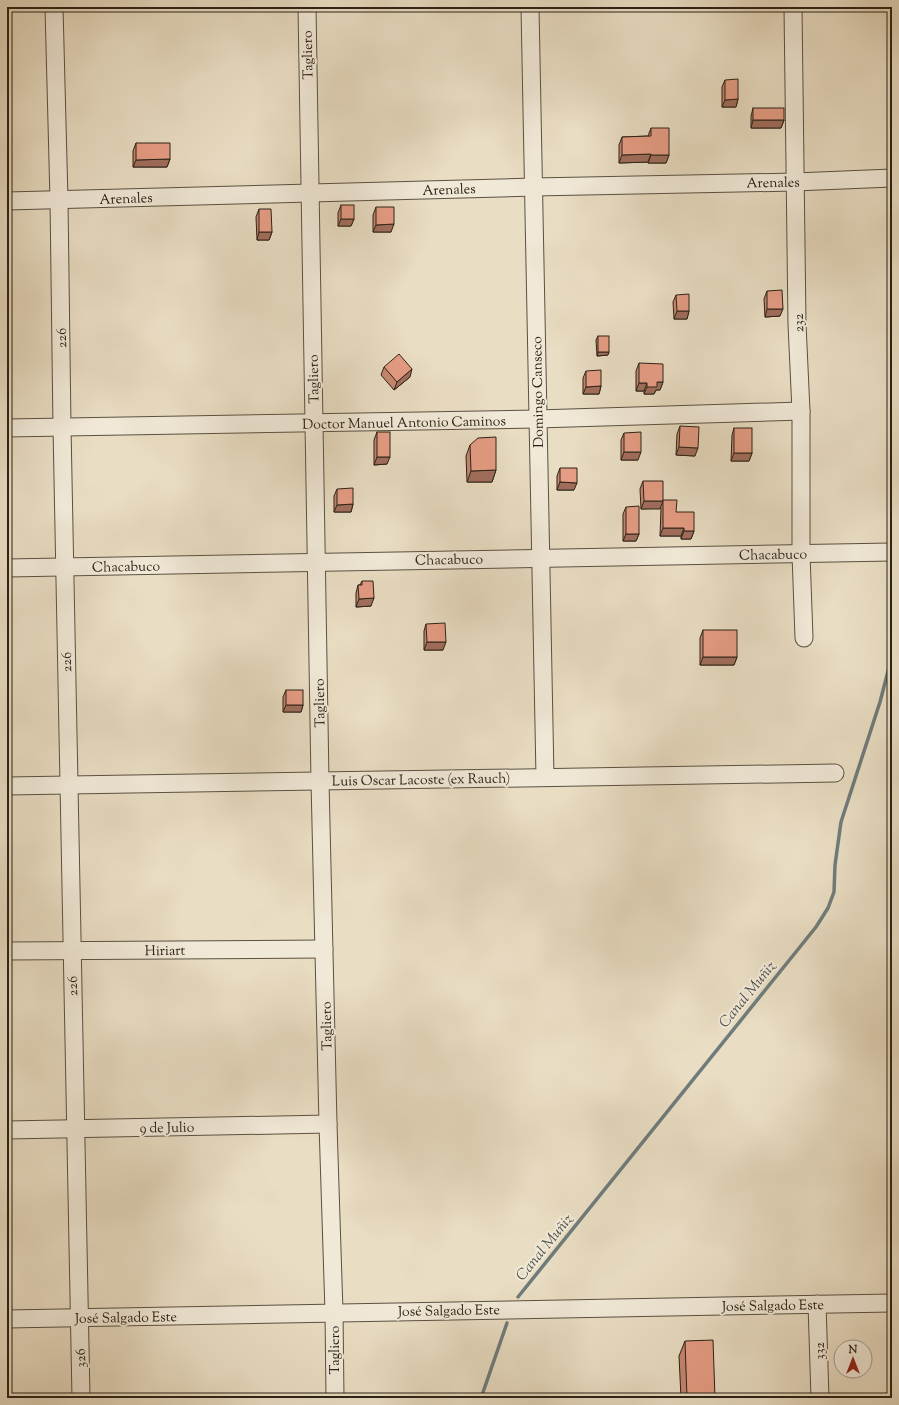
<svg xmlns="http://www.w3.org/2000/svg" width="899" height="1405" viewBox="0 0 899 1405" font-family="'Sorts Mill Goudy',serif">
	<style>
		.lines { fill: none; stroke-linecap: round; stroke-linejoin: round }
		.stream { stroke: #6f7c7b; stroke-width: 3.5 }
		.minor-casing { stroke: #5a5141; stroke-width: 19 }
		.minor { stroke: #f1e9d8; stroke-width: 17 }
		.wall { fill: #c68772; stroke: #2a2216 }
		.shaded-wall { fill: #a16e5d; stroke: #2a2216 }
		.building { fill: #e69d85; stroke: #2a2216 }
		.labels { text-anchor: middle; stroke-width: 4; stroke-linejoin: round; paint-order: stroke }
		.street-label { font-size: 14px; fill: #2a2216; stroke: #f1e9d8 }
		.water-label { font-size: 15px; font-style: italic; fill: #4c4f49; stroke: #f1e9d8 }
	</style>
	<rect width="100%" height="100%" fill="#e9ddc3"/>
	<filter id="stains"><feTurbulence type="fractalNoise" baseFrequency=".005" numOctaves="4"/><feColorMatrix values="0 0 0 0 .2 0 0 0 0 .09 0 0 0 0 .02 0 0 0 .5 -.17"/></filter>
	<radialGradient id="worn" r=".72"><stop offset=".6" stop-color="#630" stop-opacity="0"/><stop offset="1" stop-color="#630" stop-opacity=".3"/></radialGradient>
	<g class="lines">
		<!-- stream -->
		<g class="stream">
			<polyline points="518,1297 816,927 828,908 834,892 835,865 841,822 880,702 892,656"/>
			<polyline points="481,1398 507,1323"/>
		</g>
		<defs>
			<g id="minor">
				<polyline points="54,7 59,200 62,427 81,1398"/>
				<polyline points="307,7 320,781 328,1124 334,1312 335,1398"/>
				<polyline points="530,7 545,777"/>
				<polyline points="793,7 797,324 801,411 801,554 804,638"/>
				<polyline points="7,201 534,187 795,182 892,178"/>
				<polyline points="7,428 537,419 801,411"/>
				<polyline points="7,568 892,552"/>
				<polyline points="7,786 835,773"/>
				<polyline points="7,951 324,949"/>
				<polyline points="7,1130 328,1124"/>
				<polyline points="817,1304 820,1398"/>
				<polyline points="7,1319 892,1303"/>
			</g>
		</defs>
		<!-- minor casing -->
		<use href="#minor" class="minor-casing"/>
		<!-- minor -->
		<use href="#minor" class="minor"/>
	</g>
	<!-- wall -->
	<g class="wall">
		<polygon points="725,80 738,99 736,107 722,107 722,87"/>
		<polygon points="753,108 784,120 781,128 751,128 751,116"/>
		<polygon points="651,128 669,155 666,163 648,163 648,162 619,163 619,145 622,137 648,136"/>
		<polygon points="136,143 170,159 167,167 133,167 133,151"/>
		<polygon points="341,205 354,219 351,226 338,226 338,213"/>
		<polygon points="376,207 391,232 373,232 373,215"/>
		<polygon points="259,209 272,232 269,240 257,240 256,217"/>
		<polygon points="767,291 780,316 765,317 764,299"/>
		<polygon points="676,295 689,311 687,319 674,319 673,302"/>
		<polygon points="598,336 608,355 597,356 596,340"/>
		<polygon points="639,363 663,382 660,390 656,390 654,394 644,394 644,391 636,391 636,371"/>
		<polygon points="384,367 410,377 394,390 381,375"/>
		<polygon points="586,371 601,386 599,394 583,394 583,378"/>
		<polygon points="680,426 695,456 676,455 677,434"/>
		<polygon points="734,428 752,453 749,461 731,461 732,435"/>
		<polygon points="377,432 387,464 374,465 374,440"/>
		<polygon points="624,433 638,460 621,460 621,440"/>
		<polygon points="470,445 496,470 492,482 467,482 466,456"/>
		<polygon points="560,468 574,490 557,490 557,476"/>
		<polygon points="643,481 663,500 676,512 694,531 691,539 681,539 681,536 660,536 661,508 641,509 640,489"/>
		<polygon points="337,489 353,504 351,512 334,512 334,496"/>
		<polygon points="626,507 639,534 636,541 623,541 623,514"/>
		<polygon points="362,581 371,606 356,607 356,593 358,585 360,585"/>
		<polygon points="426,624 443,650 424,650 424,631"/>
		<polygon points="703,630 737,657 734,665 700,665 700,638"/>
		<polygon points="286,690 303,705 301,712 283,712 283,697"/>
		<polygon points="685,1341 715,1398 681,1398 679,1356"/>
	</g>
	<!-- shaded-wall -->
	<g class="shaded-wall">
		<polygon points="738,99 736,107 722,107 725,100"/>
		<polygon points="753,120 784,120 781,128 751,128"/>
		<polygon points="651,154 648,162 619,163 622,155"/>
		<polygon points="651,155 669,155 666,163 648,163"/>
		<polygon points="170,159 167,167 133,167 136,160"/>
		<polygon points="341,219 354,219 351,226 338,226"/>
		<polygon points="394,224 391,232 373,232 376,225"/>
		<polygon points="259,232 272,232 269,240 257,240"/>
		<polygon points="767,309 783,309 780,316 765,317"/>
		<polygon points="677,311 689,311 687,319 674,319"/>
		<polygon points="598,352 609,352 608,355 597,356"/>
		<polygon points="412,369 410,377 394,390 397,382"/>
		<polygon points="657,382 663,382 660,390 656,390 654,394 644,394 647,387"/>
		<polygon points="639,383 647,383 644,391 636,391"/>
		<polygon points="601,386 599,394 583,394 586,387"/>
		<polygon points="679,447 698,448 695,456 676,455"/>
		<polygon points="624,452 641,452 638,460 621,460"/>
		<polygon points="734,453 752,453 749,461 731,461"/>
		<polygon points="377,457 390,457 387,464 374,465"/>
		<polygon points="496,470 492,482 467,482 471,471"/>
		<polygon points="560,482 577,483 574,490 557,490"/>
		<polygon points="644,501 663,501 660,509 641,509"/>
		<polygon points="353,504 351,512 334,512 337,505"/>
		<polygon points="663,528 684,528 681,536 660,536"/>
		<polygon points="684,531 694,531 691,539 681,539"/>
		<polygon points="626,534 639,534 636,541 623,541"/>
		<polygon points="374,598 371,606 356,607 359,599"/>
		<polygon points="427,642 446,642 443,650 424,650"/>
		<polygon points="703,657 737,657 734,665 700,665"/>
		<polygon points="286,705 303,705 301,712 283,712"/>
	</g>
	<!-- building -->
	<g class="building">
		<polygon points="738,79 738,99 725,100 725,80"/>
		<rect x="753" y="108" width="31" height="12"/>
		<polygon points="651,128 669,128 669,155 651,155 651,154 622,155 622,137 651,136"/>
		<polygon points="136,143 170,143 170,159 136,160"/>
		<rect x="341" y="205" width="13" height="14"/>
		<polygon points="376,207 394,207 394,224 376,225"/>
		<polygon points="259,209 271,209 272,232 259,232"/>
		<polygon points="782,290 783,309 767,309 767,291"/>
		<polygon points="689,294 689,311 677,311 676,295"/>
		<rect x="598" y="336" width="11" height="16"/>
		<polygon points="399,354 412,369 397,382 384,367"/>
		<polygon points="639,363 663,364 663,382 657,382 657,387 647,387 647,383 639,383"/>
		<polygon points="601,370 601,386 586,387 586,371"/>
		<polygon points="680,426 699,427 698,448 679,447"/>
		<rect x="734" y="428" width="18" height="25"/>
		<rect x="377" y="432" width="13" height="25"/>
		<polygon points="641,432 641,452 624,452 624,433"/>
		<polygon points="496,437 496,470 471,471 470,445 478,438"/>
		<polygon points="560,468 577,468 577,483 560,482"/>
		<polygon points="643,481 663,481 663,501 644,501"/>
		<polygon points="353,488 353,504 337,505 337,489"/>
		<polygon points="663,500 677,500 676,512 694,512 694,531 684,531 684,528 663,528"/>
		<polygon points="639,506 639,534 626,534 626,507"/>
		<polygon points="362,581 373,581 374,598 359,599 358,585 362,585"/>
		<polygon points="445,623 446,642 427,642 426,624"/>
		<rect x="703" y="630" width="34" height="27"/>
		<rect x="286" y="690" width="17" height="15"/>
		<polygon points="713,1340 715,1398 687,1398 685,1341"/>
	</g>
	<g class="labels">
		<!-- street labels -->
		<g class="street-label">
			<text transform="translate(307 55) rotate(-91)" y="5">Tagliero</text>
			<text transform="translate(773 182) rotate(-1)" y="5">Arenales</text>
			<text transform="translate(449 189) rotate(-2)" y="5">Arenales</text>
			<text transform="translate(126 198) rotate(-2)" y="5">Arenales</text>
			<text transform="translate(798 323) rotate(-91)" y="5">232</text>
			<text transform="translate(61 338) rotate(-91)" y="5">226</text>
			<text transform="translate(313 379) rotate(-91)" y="5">Tagliero</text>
			<text transform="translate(537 392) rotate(-91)" y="5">Domingo Canseco</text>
			<text transform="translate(404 422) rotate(-1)" y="5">Doctor Manuel Antonio Caminos</text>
			<text transform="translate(773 554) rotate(-1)" y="5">Chacabuco</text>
			<text transform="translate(449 559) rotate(-1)" y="5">Chacabuco</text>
			<text transform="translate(126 566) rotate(-1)" y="5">Chacabuco</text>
			<text transform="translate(66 662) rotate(-91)" y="5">226</text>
			<text transform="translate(319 703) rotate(-91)" y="5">Tagliero</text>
			<text transform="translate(421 779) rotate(-1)" y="5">Luis Oscar Lacoste (ex Rauch)</text>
			<text transform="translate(165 950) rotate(-1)" y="5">Hiriart</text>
			<text transform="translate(72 986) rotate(-91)" y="5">226</text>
			<text transform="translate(326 1026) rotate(-91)" y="5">Tagliero</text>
			<text transform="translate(167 1127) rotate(-1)" y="5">9 de Julio</text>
			<text transform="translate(773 1305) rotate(-1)" y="5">José Salgado Este</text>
			<text transform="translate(449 1310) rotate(-1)" y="5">José Salgado Este</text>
			<text transform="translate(126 1317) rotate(-1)" y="5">José Salgado Este</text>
			<text transform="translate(334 1350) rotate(-90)" y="5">Tagliero</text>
			<text transform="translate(819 1351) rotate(-92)" y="5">332</text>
			<text transform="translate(80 1358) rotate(-92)" y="5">326</text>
		</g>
		<!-- water labels -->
		<g class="water-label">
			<text transform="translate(747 994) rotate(-51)" y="5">Canal Muñiz</text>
			<text transform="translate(544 1247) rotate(-51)" y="5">Canal Muñiz</text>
		</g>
	</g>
	<!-- margin -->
	<rect width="899" height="1405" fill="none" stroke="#e9ddc3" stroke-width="24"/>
	<rect x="8" y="8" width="883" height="1389" fill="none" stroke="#2a2216" stroke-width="2"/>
	<rect x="12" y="12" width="875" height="1381" fill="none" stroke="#2a2216"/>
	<!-- north arrow -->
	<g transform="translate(853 1359)"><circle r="19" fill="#f1e9d8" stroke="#a1998a"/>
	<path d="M0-3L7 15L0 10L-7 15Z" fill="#8f2418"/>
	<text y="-6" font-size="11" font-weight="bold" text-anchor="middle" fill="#2a2216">N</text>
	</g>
	<rect width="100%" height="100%" filter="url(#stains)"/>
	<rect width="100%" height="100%" fill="url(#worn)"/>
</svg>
